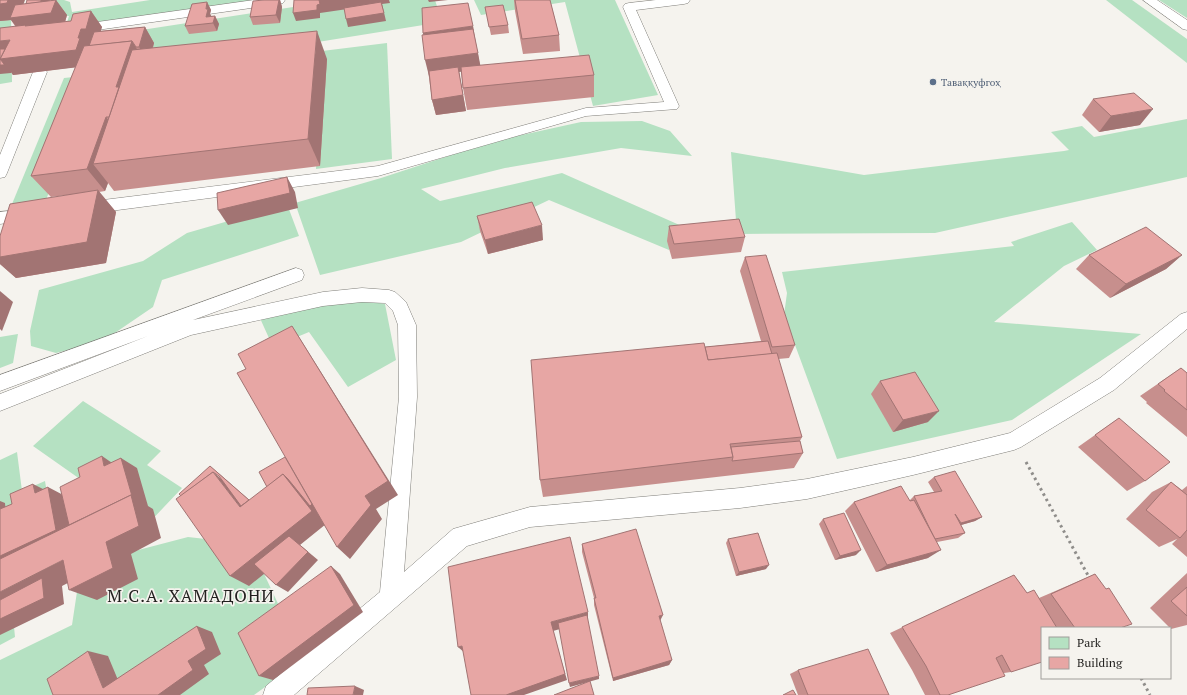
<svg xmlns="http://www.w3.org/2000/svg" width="1187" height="695" viewBox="0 0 1187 695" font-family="'PT Serif',serif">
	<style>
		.green { fill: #b5e1c2 }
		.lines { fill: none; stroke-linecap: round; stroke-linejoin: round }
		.lane-casing { stroke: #807f7a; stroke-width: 1 }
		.path { stroke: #8f8d8a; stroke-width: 3; stroke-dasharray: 2.5 3.5; stroke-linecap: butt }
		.lane { fill: #fff; fill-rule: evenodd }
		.wall { fill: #c78f8d }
		.shaded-wall { fill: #a27473 }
		.building { fill: #e7a6a4; stroke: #a27473 }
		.service-dot { fill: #5c6f8a; stroke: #f5f3ee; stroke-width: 1.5 }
		.labels { text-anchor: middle; stroke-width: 3.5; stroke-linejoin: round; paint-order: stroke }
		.far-service-label { font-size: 10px; fill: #4e5e75; stroke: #f5f3ee; text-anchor: start }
		.near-quarter-label { font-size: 17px; letter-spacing: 1px; fill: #201f1d; stroke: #f5f3ee }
	</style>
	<rect width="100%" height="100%" fill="#f5f3ee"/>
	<!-- green -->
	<g class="green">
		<polygon points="52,0 64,0 70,2 72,12 150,0 267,0 65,29 69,16 48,15"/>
		<polygon points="339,0 435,0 442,22 219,58 111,59 115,34"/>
		<polygon points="474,0 615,0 658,95 593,106 565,2 481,15"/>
		<polygon points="1106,0 1132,0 1187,39 1187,63"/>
		<polygon points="1159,0 1187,0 1187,18"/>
		<polygon points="11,14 12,82 0,84 0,15"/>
		<polygon points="387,43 392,159 316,169 322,51"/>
		<polygon points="93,75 46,200 12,204 64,78"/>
		<polygon points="1187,119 1187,177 935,233 737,234 731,152 864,175 1064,151 1069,150 1051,132 1082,126 1094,137"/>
		<polygon points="642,121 670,131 692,156 621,148 505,168 421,189 440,201 562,173 684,227 669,250 549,200 461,242 320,275 295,203 381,178 494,141 581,122"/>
		<polygon points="287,204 299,236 162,280 153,307 103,341 56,353 31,346 30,331 39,290 143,261 187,233"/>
		<polygon points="1072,222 1097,250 1064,266 994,322 1141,334 1012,420 837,459 784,315 787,293 782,272 1014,246 1011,242"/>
		<polygon points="356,299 385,304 396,360 348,387 309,332 273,347 259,316"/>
		<polygon points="18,334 13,363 0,368 0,337"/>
		<polygon points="83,401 161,451 147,465 182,488 127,546 97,491 33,446"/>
		<polygon points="17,452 22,491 45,481 60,571 11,596 15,637 0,645 0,460"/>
		<polygon points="188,537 250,544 304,659 254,695 0,695 0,660 72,625 81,565"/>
	</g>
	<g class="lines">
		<defs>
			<g id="lane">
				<polygon points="254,0 285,0 283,3 279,4 76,33 72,32 70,29 72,26 76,25"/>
				<polygon points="656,0 690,0 688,3 684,4 636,10 679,106 677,109 586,116 378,176 87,214 82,212 79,208 82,204 87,202 378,166 586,108 664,102 623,7 625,4 629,3"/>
				<polygon points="1143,0 1157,0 1187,20 1187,30 1183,29"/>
				<polygon points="40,68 45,69 47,72 7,173 5,177 0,178 0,155 33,72 35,69"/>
				<polygon points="29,209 35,211 37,215 35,219 0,224 0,212"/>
				<polygon points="296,268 302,270 304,275 302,280 193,320 323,292 362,288 389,290 395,292 406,302 416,325 417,397 404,572 453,529 530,507 740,488 807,479 913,457 1010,433 1100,378 1181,314 1187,312 1187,329 1114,390 1021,447 1014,450 913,475 807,499 740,508 530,527 467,546 294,695 263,695 266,686 380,592 399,397 398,325 393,311 385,303 362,302 323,306 191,335 0,411 0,394 148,336 0,391 0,375"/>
			</g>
		</defs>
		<!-- lane casing -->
		<use href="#lane" class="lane-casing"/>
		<!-- path -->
		<g class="path">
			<polyline points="1026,462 1090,579"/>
			<polyline points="1141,678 1150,695"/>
		</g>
		<!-- lane -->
		<use href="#lane" class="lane"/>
	</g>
	<!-- wall -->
	<g class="wall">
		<polygon points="0,0 24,4 50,0 49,1 56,0 67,15 65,22 71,21 91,11 102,27 100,31 145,27 154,43 153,48 327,59 320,166 114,191 108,183 105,191 99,192 116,212 106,263 16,278 0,264 0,236 67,195 51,197 31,176 76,67 13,75 11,72 11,73 15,26 11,20 0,21"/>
		<polygon points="264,0 280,0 282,7 280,23 253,25 250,17"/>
		<polygon points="514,0 550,0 559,35 560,51 523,54 515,11"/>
		<polygon points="207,2 211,10 210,14 211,16 215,16 219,24 217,31 189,34 185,26"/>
		<polygon points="485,7 508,25 509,33 491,35"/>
		<polygon points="473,26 480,66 594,75 594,97 467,110 463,88 461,71 459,72 466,111 436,115 432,100 423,33"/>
		<polygon points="1093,99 1140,125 1099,132 1082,115"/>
		<polygon points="477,216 543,240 488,254 480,231"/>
		<polygon points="669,226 745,237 741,252 672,259 667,241"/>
		<polygon points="1089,255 1182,255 1166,269 1110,298 1076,269"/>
		<polygon points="745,257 795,345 789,358 778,359 802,437 800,441 803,453 794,468 543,497 540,480 705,347 761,341 740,271"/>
		<polygon points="1181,368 1187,373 1187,437 1146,403 1147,402 1140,396"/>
		<polygon points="880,381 928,422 893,432 871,394"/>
		<polygon points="1119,418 1145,481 1127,491 1078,447"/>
		<polygon points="934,477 982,517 975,521 961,525 965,533 958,538 937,542 928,558 876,572 845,511 854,502 910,500 914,496 934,492 928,482"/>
		<polygon points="1171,482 1182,490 1187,486 1187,557 1172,544 1177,539 1159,547 1126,519 1152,492"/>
		<polygon points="823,519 856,555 835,560 819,524"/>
		<polygon points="728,539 766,569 736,576 726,543"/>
		<polygon points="582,544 672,660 669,665 613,681 594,605 594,598 582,552"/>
		<polygon points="1187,573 1187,625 1171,629 1150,608"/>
		<polygon points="1095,574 1120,628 1042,628 1011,672 1004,673 948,695 925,695 912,670 890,633 1014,575 1027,593 1039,598"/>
		<polygon points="798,670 889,695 798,695 790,674"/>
	</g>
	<!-- shaded-wall -->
	<g class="shaded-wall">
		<polygon points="8,0 25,0 19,17 41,0 50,0 45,14 56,0 67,15 63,29 22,34 11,20 0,21 0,4"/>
		<polygon points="279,0 280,0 282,7 280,23 276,15"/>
		<polygon points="319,0 389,0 390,3 382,4 386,21 348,27 346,19 382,4 320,13 320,18 296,21 293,13 317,5"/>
		<polygon points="428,0 448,0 429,2"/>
		<polygon points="207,2 211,10 210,14 212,17 206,17"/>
		<polygon points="91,11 102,27 97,44 87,66 13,75 11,72 11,73 0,74 0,41 10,40 78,38 81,29"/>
		<polygon points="215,16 219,24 217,31 213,23"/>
		<polygon points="473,26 475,42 427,48 423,33"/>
		<polygon points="145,27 154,43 148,62 139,47"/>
		<polygon points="317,31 327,59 320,166 308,139"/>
		<polygon points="132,41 146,64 114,116 116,87"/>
		<polygon points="478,53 481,69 459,72 466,111 436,115 432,100 459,72 429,76 425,60"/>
		<polygon points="1153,109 1140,125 1099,132 1111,116"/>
		<polygon points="106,117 122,139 93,164 108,183 105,191 87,169"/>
		<polygon points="287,177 295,192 298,208 228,225 218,210"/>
		<polygon points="98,190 116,212 106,263 16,278 0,264 0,257"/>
		<polygon points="542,225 543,240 488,254 485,240"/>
		<polygon points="1182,255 1166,269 1110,298 1126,284"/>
		<polygon points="0,291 13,302 2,331 0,329"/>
		<polygon points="292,326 304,345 398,495 376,509 382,519 350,559 337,547 365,496"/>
		<polygon points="939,411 928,422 893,432 903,420"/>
		<polygon points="102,456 118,467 104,466"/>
		<polygon points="121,458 137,468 148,506 153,509 161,538 131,554 138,579 97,600 69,590 106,542 0,569 0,556 35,493 33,484 49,492 48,487 67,497"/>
		<polygon points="210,466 223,477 265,514 240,507 213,472 231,487"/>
		<polygon points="283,474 314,504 326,524 300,545 318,560 288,592 276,585 300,545 249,586 230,576"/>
		<polygon points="0,501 5,503 7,525 0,522"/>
		<polygon points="982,517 975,521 954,527 961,523"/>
		<polygon points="861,550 856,555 835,560 840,556"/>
		<polygon points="941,550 928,558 876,572 887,565"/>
		<polygon points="63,560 91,571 62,586 64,604 0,635 0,592"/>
		<polygon points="769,565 766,569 736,576 739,572"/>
		<polygon points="331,566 340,574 363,612 273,680 259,676"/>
		<polygon points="588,612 588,621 553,631 567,680 524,695 506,695 551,622"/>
		<polygon points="663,615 660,621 659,616"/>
		<polygon points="197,626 212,632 221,654 204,665 209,674 180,695 158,695 188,661"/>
		<polygon points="462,646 466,654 458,647"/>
		<polygon points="88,651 108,656 123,692 103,688"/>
		<polygon points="672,660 669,665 613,681 613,678"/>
		<polygon points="599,676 599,679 570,687 569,683"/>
		<polygon points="355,686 364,690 363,695 353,695"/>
	</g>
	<!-- building -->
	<g class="building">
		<polygon points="0,0 8,0 7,3 0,4"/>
		<polygon points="27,0 41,0 41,2 26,4"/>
		<polygon points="56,0 51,13 10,18 15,5"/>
		<polygon points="264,0 279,0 276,15 250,17 253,1"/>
		<polygon points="294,0 319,0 320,4 317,5 317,10 293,13"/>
		<polygon points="515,0 550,0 559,35 522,39"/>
		<polygon points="207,2 206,9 208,9 206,17 215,16 213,23 185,26 192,4"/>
		<polygon points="381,2 384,13 346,19 344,8"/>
		<polygon points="468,3 473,26 423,33 422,8"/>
		<polygon points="503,5 508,25 489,27 485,7"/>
		<polygon points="91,11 86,29 81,29 78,38 80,38 76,50 0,59 10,40 0,41 0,28 26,25 25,26 71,21 73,14"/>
		<polygon points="145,27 139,47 136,47 132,41 89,46 94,32"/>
		<polygon points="473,29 478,53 425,60 422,35"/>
		<polygon points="317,31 308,139 93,164 132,50"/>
		<polygon points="132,41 116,87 119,87 109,117 106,117 87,169 31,176 84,46"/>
		<polygon points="0,49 5,49 0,59"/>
		<polygon points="589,55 594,75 463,88 461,67"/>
		<polygon points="0,59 4,64 4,65 0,65"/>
		<polygon points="458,67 463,95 432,100 429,71"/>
		<polygon points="1134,93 1153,109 1111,116 1093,99"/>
		<polygon points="287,177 290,193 218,210 217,193"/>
		<polygon points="98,190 87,242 0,257 0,236 10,204"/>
		<polygon points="532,202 542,225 485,240 477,216"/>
		<polygon points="739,219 745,237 674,244 669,226"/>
		<polygon points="1146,227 1182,255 1126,284 1089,255"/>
		<polygon points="766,255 795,345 772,347 745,257"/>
		<polygon points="292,326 388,481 365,496 371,505 337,547 237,373 246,369 238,354"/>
		<polygon points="768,341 772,354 708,360 705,347"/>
		<polygon points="704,343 708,360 777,353 802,437 730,444 733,457 540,480 531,360"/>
		<polygon points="1181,368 1187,373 1187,410 1164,391 1165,390 1158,384"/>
		<polygon points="915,372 939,411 903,420 880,381"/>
		<polygon points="1119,418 1170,462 1145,481 1095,435"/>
		<polygon points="800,441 803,453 732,461 733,457 731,447"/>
		<polygon points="102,456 104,466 121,458 132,496 131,495 69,525 60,487 80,477 78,468"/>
		<polygon points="285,457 312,504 310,506 288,479 283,474 267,487 259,472"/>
		<polygon points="210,466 249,500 241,506 219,476 213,472 181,496 179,494"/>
		<polygon points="955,471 982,517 961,523 955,514 965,533 935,539 929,527 914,496 942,491 934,477"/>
		<polygon points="213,472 240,507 283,474 312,511 230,576 176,499"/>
		<polygon points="1171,482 1187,495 1187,530 1180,538 1146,510"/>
		<polygon points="33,484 35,493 48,487 56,530 0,556 0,509 12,504 10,494"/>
		<polygon points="901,486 910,501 914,500 941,550 887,565 854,502"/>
		<polygon points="131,495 139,526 106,542 113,568 69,590 63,560 0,592 0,559"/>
		<polygon points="844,513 861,550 840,556 823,519"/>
		<polygon points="636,529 663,615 659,616 672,660 613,678 594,598 596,598 582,544"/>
		<polygon points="758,533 769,565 739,572 728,539"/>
		<polygon points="289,536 308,552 276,585 254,564"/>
		<polygon points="570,537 588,612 551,622 565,674 506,695 471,695 462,646 458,647 448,567"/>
		<polygon points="331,566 354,605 259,676 238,633"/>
		<polygon points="1095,574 1106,589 1109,588 1132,624 1120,628 1075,628 1051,594"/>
		<polygon points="1014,575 1027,593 1034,590 1057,628 1042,628 1042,662 1011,672 1002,655 996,658 1005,676 948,695 940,695 926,666 902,627"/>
		<polygon points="42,578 44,598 0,619 0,600"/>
		<polygon points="1187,587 1187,616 1171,601"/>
		<polygon points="587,615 599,676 569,683 558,623"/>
		<polygon points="197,626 206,649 188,661 193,670 158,695 53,695 47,679 88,651 103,688"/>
		<polygon points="868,649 889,695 808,695 798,670"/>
		<polygon points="590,681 594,695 554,695"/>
		<polygon points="355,686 353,695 307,695 308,688"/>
		<polygon points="793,690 796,695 783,695"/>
	</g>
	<!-- markers -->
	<circle class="service-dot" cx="933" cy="82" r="4"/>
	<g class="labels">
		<!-- far-service labels -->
		<g class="far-service-label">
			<text x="941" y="86">Таваққуфгоҳ</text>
		</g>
		<!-- near-quarter labels -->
		<g class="near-quarter-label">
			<text x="191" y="602">М.С.А. ХАМАДОНИ</text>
		</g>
	</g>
	<!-- legend -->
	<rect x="1041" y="627" width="130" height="52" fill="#f5f3ee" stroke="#a09e9a"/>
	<rect x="1049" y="637" width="20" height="12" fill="#b5e1c2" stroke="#a09e9a"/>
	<text x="1077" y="647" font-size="12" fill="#201f1d">Park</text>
	<rect x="1049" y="657" width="20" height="12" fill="#e7a6a4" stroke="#a09e9a"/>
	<text x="1077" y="667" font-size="12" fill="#201f1d">Building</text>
</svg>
